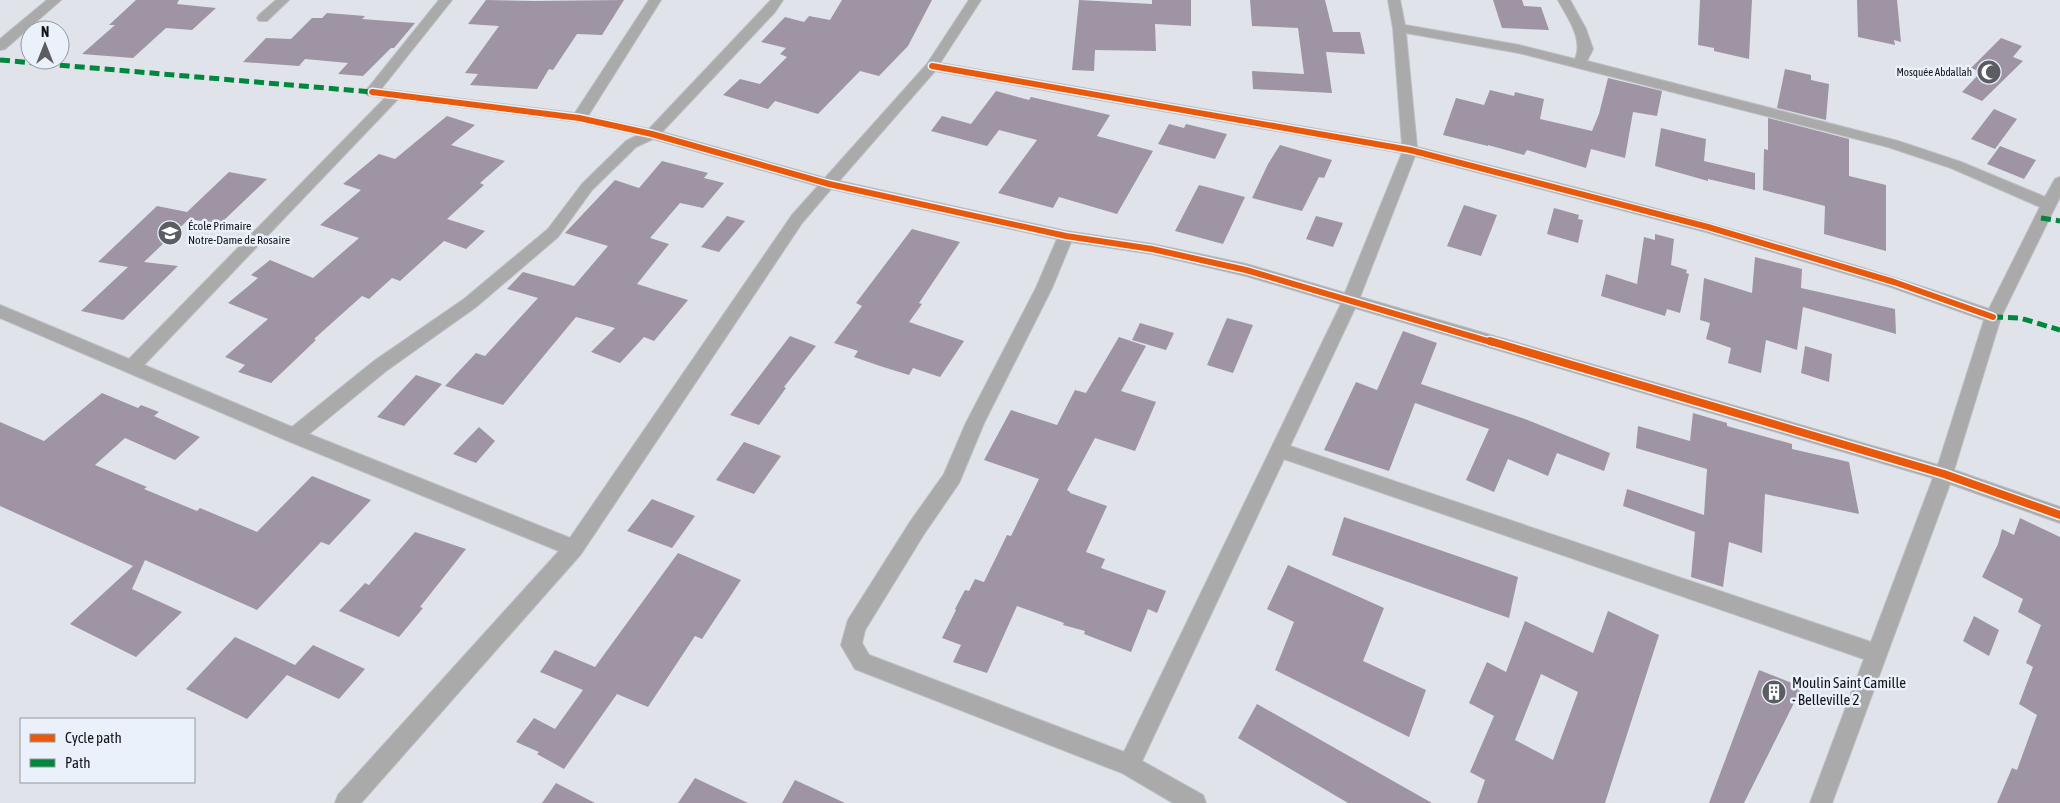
<svg xmlns="http://www.w3.org/2000/svg" width="2060" height="803" viewBox="0 0 2060 803" font-family="'Asap Condensed',sans-serif">
	<style>
		.building { fill: #9e94a4; fill-rule: evenodd }
		.lines { fill: none; stroke-linecap: round; stroke-linejoin: round }
		.street-casing { stroke: #bcbfc3; stroke-width: 2 }
		.street { fill: #aaaaab; fill-rule: evenodd }
		.quiet { stroke: #00873e; stroke-width: 5; stroke-dasharray: 10 5; stroke-linecap: butt }
		.cycleway-far1-casing { stroke: #eaf1fa; stroke-width: 9 }
		.cycleway-casing { stroke: #eaf1fa; stroke-width: 11 }
		.cycleway-far1 { stroke: #e8590c; stroke-width: 6 }
		.cycleway { stroke: #e8590c; stroke-width: 8 }
		.labels { text-anchor: middle; stroke-width: 5; stroke-linejoin: round; paint-order: stroke }
		.far-poi-label { font-size: 11px; fill: #131518; stroke: #eaf1fa; text-anchor: end }
		.poi-label { font-size: 12px; fill: #131518; stroke: #eaf1fa; text-anchor: start }
		.near-poi-label { font-size: 15px; fill: #131518; stroke: #eaf1fa; text-anchor: start }
	</style>
	<rect width="100%" height="100%" fill="#e0e4ea"/>
	<!-- building -->
	<g class="building">
		<polygon points="136,0 179,0 177,4 216,8 192,30 166,28 133,58 82,54 115,25 109,25"/>
		<polygon points="486,0 534,1 624,0 602,35 577,34 553,70 549,69 537,89 470,85 478,74 465,73 499,26 468,24"/>
		<polygon points="842,0 932,0 908,46 879,76 860,71 818,114 775,101 768,109 723,95 740,79 760,84 787,57 780,54 786,48 761,42 785,17 804,22 809,16 830,20"/>
		<polygon points="1079,0 1152,4 1152,0 1191,0 1191,26 1155,24 1156,51 1095,50 1094,71 1072,70"/>
		<polygon points="1250,0 1325,0 1333,32 1360,32 1365,54 1326,52 1332,93 1253,89 1252,71 1304,74 1298,28 1252,26"/>
		<polygon points="1493,0 1522,0 1524,6 1541,7 1549,30 1502,28"/>
		<polygon points="1700,0 1752,0 1749,59 1714,51 1714,48 1698,45"/>
		<polygon points="1857,0 1897,0 1901,42 1894,40 1895,45 1858,37"/>
		<polygon points="327,13 365,16 362,19 415,23 394,48 391,48 363,76 338,74 348,63 305,59 299,66 243,62 266,38 291,39 312,18 322,18"/>
		<polygon points="2001,38 2022,46 2013,57 2023,61 1982,101 1962,92 1981,72 1971,68"/>
		<polygon points="1785,69 1811,75 1811,80 1829,84 1826,120 1777,108"/>
		<polygon points="1608,78 1662,91 1657,116 1633,112 1625,158 1591,149 1586,168 1527,150 1524,155 1488,145 1488,146 1443,135 1456,98 1484,105 1490,90 1514,96 1515,92 1544,99 1540,119 1592,131 1599,114"/>
		<polygon points="996,91 1029,100 1031,97 1110,115 1097,136 1153,151 1117,214 1059,197 1053,208 998,193 1037,140 999,130 987,146 931,131 942,116 971,124"/>
		<polygon points="1994,109 2017,119 1995,149 1971,139"/>
		<polygon points="447,116 475,125 451,145 505,161 480,183 484,185 447,219 485,231 466,249 444,241 400,281 392,278 369,299 362,296 314,339 316,340 271,383 238,372 245,365 225,357 268,319 228,303 258,278 251,275 270,260 313,278 359,238 320,225 361,190 343,184 379,154 395,159"/>
		<polygon points="1768,118 1849,139 1849,176 1886,185 1886,251 1824,234 1825,206 1763,190 1764,149 1768,150"/>
		<polygon points="1169,124 1184,128 1186,124 1227,134 1215,159 1158,144"/>
		<polygon points="1661,128 1706,139 1704,161 1755,173 1755,190 1708,179 1708,181 1655,166"/>
		<polygon points="1280,145 1332,160 1324,178 1319,177 1302,211 1252,198 1268,164"/>
		<polygon points="2000,146 2036,160 2024,179 1987,164"/>
		<polygon points="662,161 708,173 704,178 724,183 703,208 680,203 650,238 669,244 637,284 688,300 654,341 644,337 620,363 591,352 615,328 576,317 503,405 445,386 476,353 485,356 538,298 507,289 523,272 574,286 608,246 565,233 615,180 639,188"/>
		<polygon points="229,172 267,179 220,224 189,219 144,262 178,266 123,320 81,311 128,267 98,262 157,206 187,212"/>
		<polygon points="1199,185 1245,197 1223,244 1175,231"/>
		<polygon points="1464,205 1497,215 1481,256 1447,246"/>
		<polygon points="1554,208 1579,215 1578,219 1583,220 1578,243 1547,234"/>
		<polygon points="727,216 745,221 719,252 701,247"/>
		<polygon points="1316,216 1343,223 1333,247 1306,239"/>
		<polygon points="912,229 960,242 919,303 922,304 909,322 964,341 940,377 913,368 909,375 880,366 854,357 858,351 834,343 862,306 856,303"/>
		<polygon points="1655,234 1674,239 1671,265 1687,270 1686,273 1689,274 1680,313 1667,309 1665,316 1601,296 1606,274 1637,284 1644,237 1655,240"/>
		<polygon points="1755,257 1802,269 1801,288 1895,309 1896,334 1803,307 1797,350 1766,340 1761,373 1728,363 1731,348 1706,339 1710,323 1700,320 1704,278 1752,293"/>
		<polygon points="1227,318 1253,325 1233,373 1207,365"/>
		<polygon points="1140,323 1174,333 1166,350 1132,340"/>
		<polygon points="1403,331 1437,343 1421,384 1525,419 1610,453 1604,471 1557,453 1548,476 1508,459 1494,492 1466,480 1489,429 1415,403 1389,471 1324,450 1356,382 1377,390"/>
		<polygon points="790,336 816,346 784,387 786,388 759,425 730,415"/>
		<polygon points="1119,337 1146,346 1121,391 1156,402 1135,451 1095,438 1067,490 1070,492 1070,493 1107,506 1086,552 1105,559 1101,568 1166,591 1157,613 1148,609 1131,652 1084,634 1085,631 1063,625 1064,623 1017,606 987,673 953,662 961,645 942,638 956,610 955,609 965,590 969,591 975,579 984,582 1007,535 1011,536 1039,479 984,460 1011,410 1057,425 1075,390 1086,393"/>
		<polygon points="1805,346 1832,354 1829,382 1801,373"/>
		<polygon points="416,375 442,384 404,426 377,417"/>
		<polygon points="102,393 138,408 141,405 159,412 154,416 200,437 175,460 125,438 95,465 147,487 144,489 197,511 200,508 257,532 312,476 371,500 329,545 321,542 257,610 145,560 132,589 182,612 136,657 70,624 133,566 0,506 0,422 44,441"/>
		<polygon points="1693,413 1727,423 1727,426 1792,444 1792,449 1849,462 1859,514 1765,494 1762,553 1729,542 1723,587 1691,577 1695,532 1623,506 1627,489 1704,515 1707,469 1636,448 1638,426 1690,441"/>
		<polygon points="479,427 495,441 476,463 453,454"/>
		<polygon points="744,442 781,456 754,494 716,480"/>
		<polygon points="652,499 695,516 672,548 627,531"/>
		<polygon points="1344,517 1518,577 1509,618 1332,555"/>
		<polygon points="2020,518 2060,537 2060,803 1997,803 2012,768 2017,770 2037,715 2019,704 2033,667 2026,663 2041,625 2018,612 2023,599 1982,577 1998,544 2002,529 2014,535"/>
		<polygon points="415,532 466,549 420,607 423,608 399,637 339,611 365,583 369,585"/>
		<polygon points="678,553 741,580 702,639 695,636 648,707 617,694 564,769 537,754 539,752 516,742 534,718 555,729 583,690 540,672 555,650 595,667"/>
		<polygon points="1288,565 1384,608 1363,661 1426,690 1409,737 1275,670 1294,622 1267,609"/>
		<path d="M1608,611L1659,635L1605,803H1477L1485,780L1470,772L1494,716L1469,703L1487,662L1506,672L1525,621L1593,653ZM1541,674L1578,692L1553,760L1515,740Z"/>
		<polygon points="1974,616 1999,630 1989,656 1963,641"/>
		<polygon points="235,637 295,665 313,645 365,669 339,699 287,675 247,719 186,689"/>
		<polygon points="1759,670 1802,687 1744,803 1709,803"/>
		<polygon points="1257,704 1432,803 1348,803 1238,738"/>
		<polygon points="695,778 748,803 678,803"/>
		<polygon points="795,780 845,803 782,803"/>
		<polygon points="556,783 595,803 542,803"/>
	</g>
	<g class="lines">
		<defs>
			<g id="street">
				<polygon points="47,0 61,0 5,49 0,50 0,39"/>
				<polygon points="276,0 289,0 267,21 259,21 257,18 259,15"/>
				<path d="M439,0H452L381,89L575,113L649,0H661L588,116L649,129L771,0H783L775,12L662,132L825,178L927,64L969,0H981L940,63L1402,144L1393,28L1388,0H1400L1405,25L1519,45L1575,59C1584,39 1567,17 1558,0H1570L1586,29L1593,49L1587,61L1898,141L1961,162L2045,197L2055,179L2060,177V197L2001,317L1954,470L2060,507V523L1950,484L1832,803H1810L1864,659L1284,459L1142,761L1203,795L1206,803H1173L1122,773L855,669L841,645L848,620L910,522L944,474L966,423L1036,288L1057,239L831,189L802,223L581,554L361,803H335L338,795L559,551L288,441L0,318V305L129,359L385,98L367,95L365,92ZM1406,33L1519,53L1888,147L1951,168L2040,207L1989,309C1801,244 1609,196 1417,147ZM935,71L1402,153L1345,293L1246,264L1152,244L1066,231L839,181ZM398,99L579,122L638,135L626,141L582,184L548,229L464,299L374,361L292,427L144,365ZM653,139L818,186L792,215L570,538L309,434L386,371L476,307L558,237L592,190L636,147ZM1415,156L1706,232L1888,286L1984,320L1938,465L1360,297ZM1071,242L1152,254L1246,276L1341,304L1124,752L869,655L862,643L865,630L924,534L959,483L984,423L1052,288ZM1355,308L1933,478L1871,642L1290,446Z"/>
			</g>
		</defs>
		<!-- street casing -->
		<use href="#street" class="street-casing"/>
		<!-- street -->
		<use href="#street" class="street"/>
		<!-- quiet -->
		<g class="quiet">
			<polyline points="0,60 372,92"/>
			<polyline points="2041,218 2060,221"/>
			<polyline points="1993,317 2020,318 2060,330"/>
		</g>
		<defs>
			<g id="cycleway-far1">
				<polyline points="932,66 1410,150 1708,227 1894,282 1993,317"/>
				<polyline points="372,92 579,118 652,134 829,184 1066,236 1152,249 1246,270 1494,343"/>
			</g>
			<polyline id="cycleway" points="1490,341 1944,474 2060,515"/>
		</defs>
		<!-- cycleway-far1 casing -->
		<use href="#cycleway-far1" class="cycleway-far1-casing"/>
		<!-- cycleway casing -->
		<use href="#cycleway" class="cycleway-casing"/>
		<!-- cycleway-far1 -->
		<use href="#cycleway-far1" class="cycleway-far1"/>
		<!-- cycleway -->
		<use href="#cycleway" class="cycleway"/>
	</g>
	<!-- icons -->
	<defs>
		<symbol id="mosque-disc" viewBox="-11 -11 22 22"><circle r="9.5" fill="#5b5d62" stroke="#eaf1fa"/><path d="M3.5-4.9A6 6 0 1 0 3.5 4.9A5 5 0 1 1 3.5-4.9Z" fill="#fff"/></symbol>
		<symbol id="school-disc" viewBox="-11 -11 22 22"><circle r="9.5" fill="#5b5d62" stroke="#eaf1fa"/><path d="M0-5L7-2L0 1L-7-2ZM-4 1L0 2.5L4 1V4Q0 6-4 4Z" fill="#fff"/></symbol>
		<symbol id="building-disc" viewBox="-11 -11 22 22"><circle r="9.5" fill="#5b5d62" stroke="#eaf1fa"/><path d="M-4-6H4V6H1V3H-1V6H-4ZM-2.5-4.3h1.7v1.8h-1.7ZM.8-4.3h1.7v1.8H.8ZM-2.5-1h1.7V.8h-1.7ZM.8-1h1.7V.8H.8Z" fill="#fff"/></symbol>
	</defs>
	<g fill-rule="evenodd">
		<use href="#mosque-disc" x="1975" y="58" width="28" height="28"/>
		<use href="#school-disc" x="156" y="219" width="28" height="28"/>
		<use href="#building-disc" x="1760" y="678" width="28" height="28"/>
	</g>
	<g class="labels">
		<!-- far-poi labels -->
		<g class="far-poi-label">
			<text x="1972" y="76">Mosquée Abdallah</text>
		</g>
		<!-- poi labels -->
		<g class="poi-label">
			<text x="188" y="230">École Primaire<tspan x="188" dy="14">Notre-Dame de Rosaire</tspan></text>
		</g>
		<!-- near-poi labels -->
		<g class="near-poi-label">
			<text x="1792" y="688">Moulin Saint Camille<tspan x="1792" dy="17">- Belleville 2</tspan></text>
		</g>
	</g>
	<!-- legend -->
	<rect x="20" y="718" width="175" height="65" fill="#eaf1fa" stroke="#9499a0"/>
	<rect x="30" y="734" width="25" height="8" fill="#e8590c" stroke="#9499a0"/>
	<text x="65" y="743" font-size="15" fill="#131518">Cycle path</text>
	<rect x="30" y="759" width="25" height="8" fill="#00873e" stroke="#9499a0"/>
	<text x="65" y="768" font-size="15" fill="#131518">Path</text>
	<!-- north arrow -->
	<g transform="translate(45 45)"><circle r="24" fill="#eaf1fa" stroke="#9499a0"/>
	<path d="M0-4L9 19L0 12L-9 19Z" fill="#5b5d62"/>
	<text y="-8" font-size="14" font-weight="bold" text-anchor="middle" fill="#131518">N</text>
	</g>
</svg>
